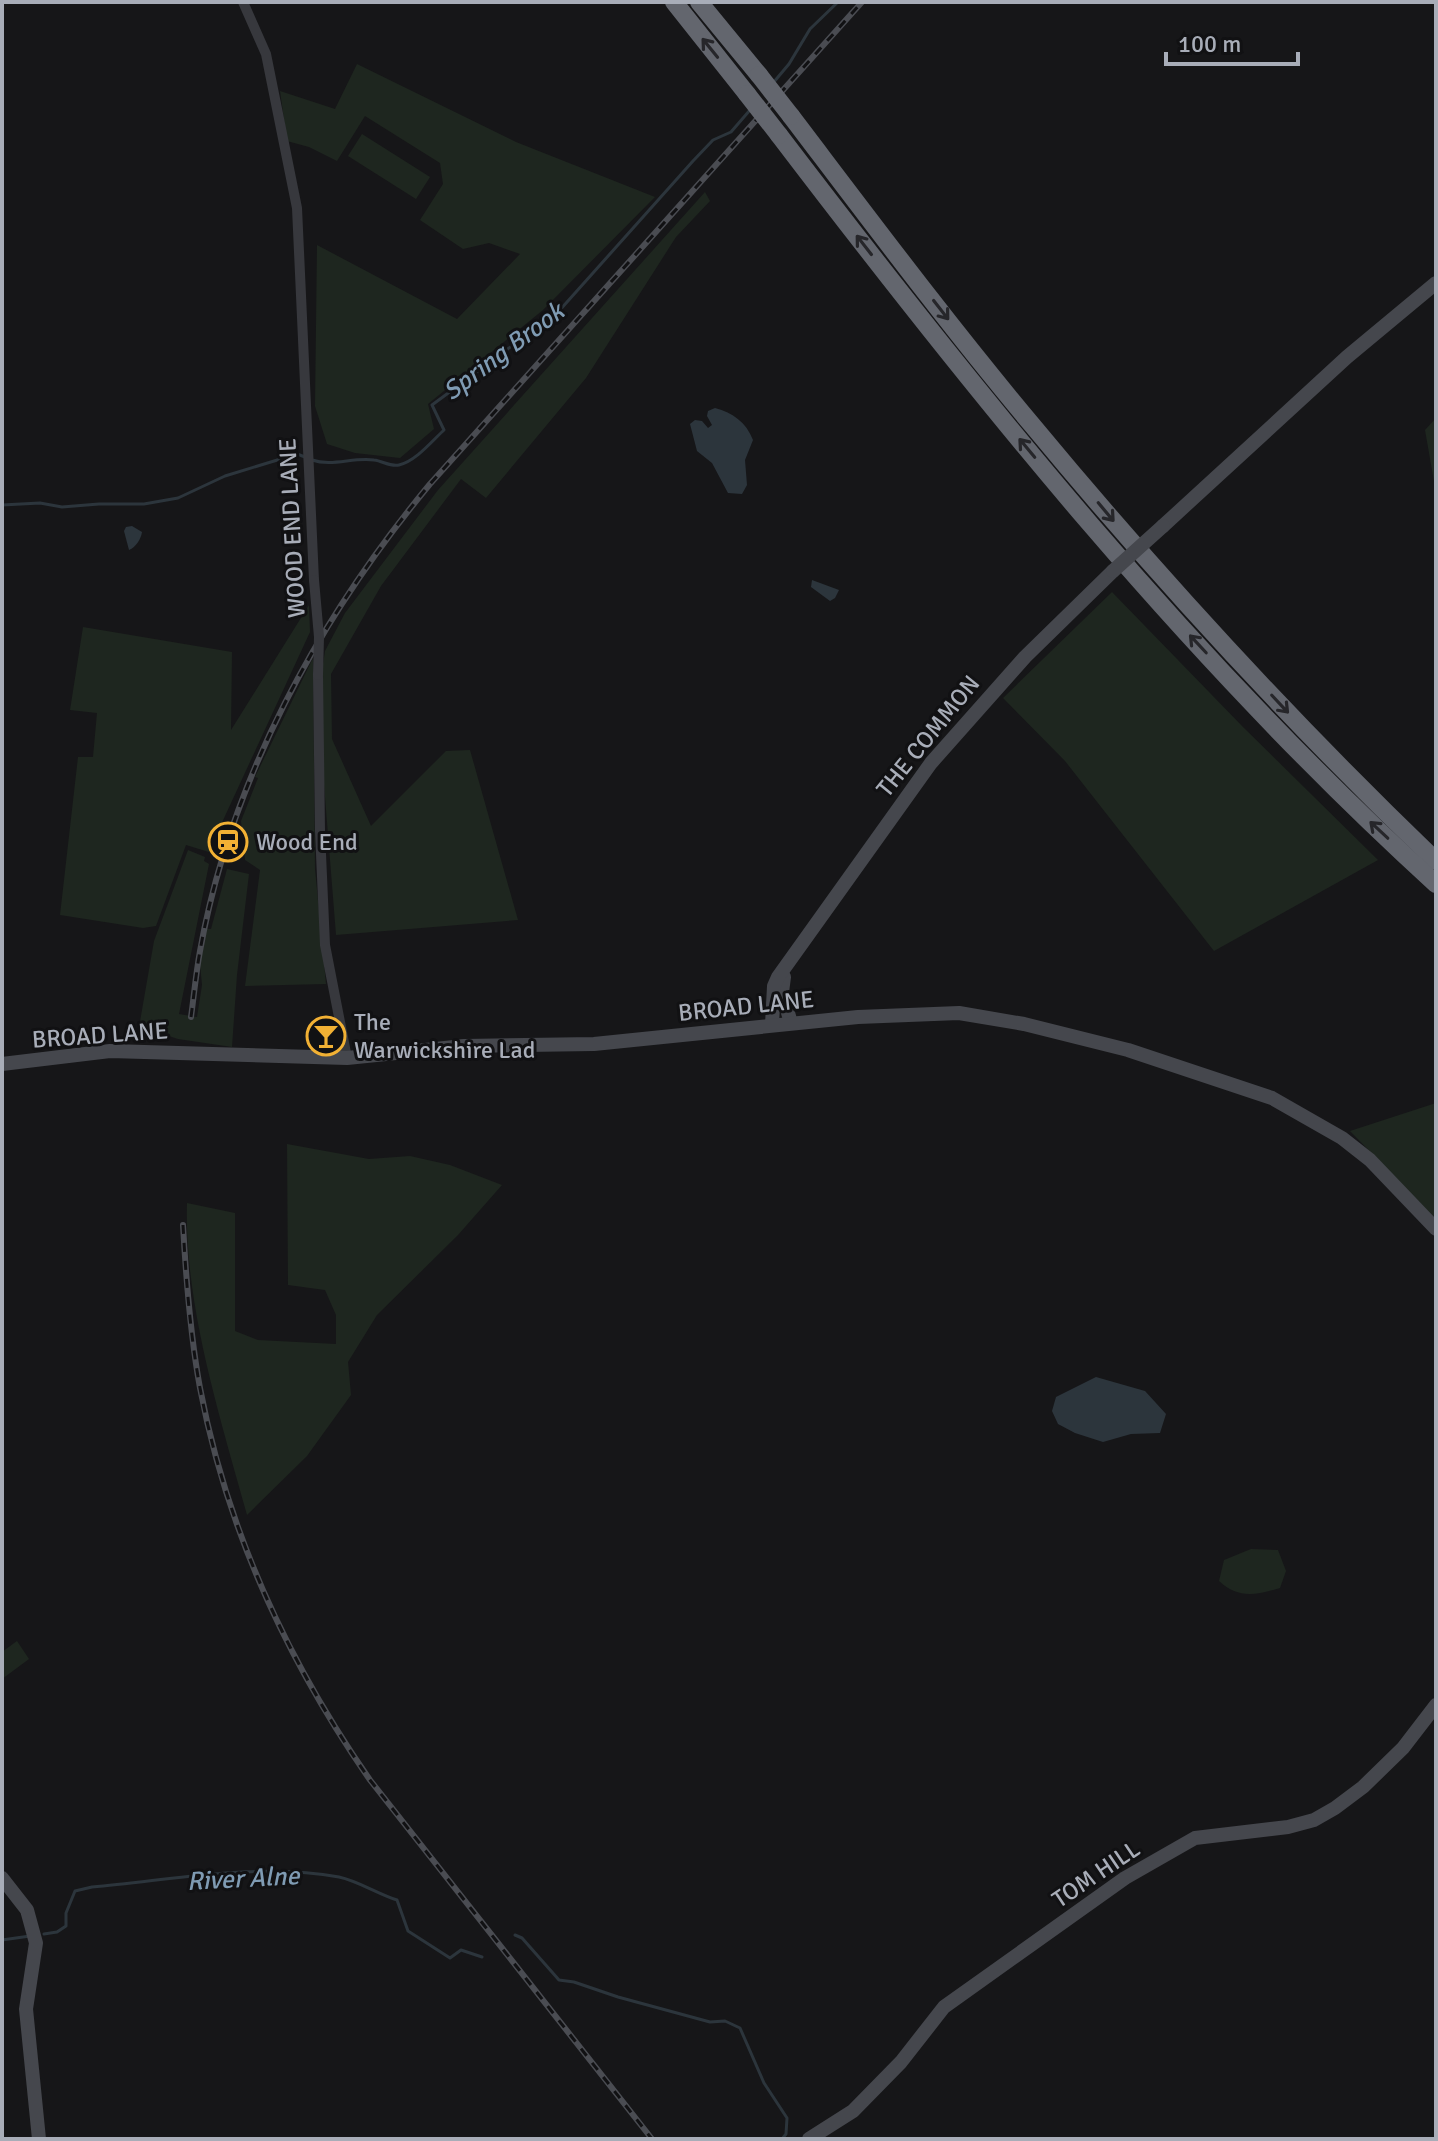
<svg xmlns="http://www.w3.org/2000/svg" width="1438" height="2141" viewBox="0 0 1438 2141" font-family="Signika,sans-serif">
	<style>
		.green { fill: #1e261f }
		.water { fill: #2c353c }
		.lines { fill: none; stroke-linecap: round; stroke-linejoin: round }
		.stream { stroke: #2c353c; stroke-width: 3 }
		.street { stroke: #37383d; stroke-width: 10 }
		.secondary { stroke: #45474d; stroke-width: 14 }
		.highway { stroke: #63666e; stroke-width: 18 }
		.rail-casing { stroke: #4a4c52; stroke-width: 6 }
		.rail { stroke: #111113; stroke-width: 3; stroke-dasharray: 9; stroke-linecap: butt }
		.street-bridge { stroke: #37383d; stroke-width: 10 }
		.secondary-bridge { stroke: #45474d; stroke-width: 14 }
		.highway-bridge { stroke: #63666e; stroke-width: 18 }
		.oneway { stroke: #26262a }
		.labels { text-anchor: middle; stroke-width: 6; stroke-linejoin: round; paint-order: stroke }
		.street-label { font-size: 24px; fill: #a8adb8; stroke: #111113 }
		.poi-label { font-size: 24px; fill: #a8adb8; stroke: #111113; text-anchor: start }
		.water-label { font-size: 26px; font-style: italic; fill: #7f9bb3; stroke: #111113 }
	</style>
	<rect width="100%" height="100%" fill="#161618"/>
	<!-- green -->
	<g class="green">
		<polygon points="357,64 516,142 655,197 543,310 428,404 434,429 400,458 355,453 327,444 315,406 317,245 457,319 520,254 489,243 463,249 420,220 443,184 440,163 365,116 337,161 309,147 287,141 280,91 335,109"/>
		<polygon points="362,134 430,177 416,199 348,156"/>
		<polygon points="705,192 710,201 676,237 586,378 486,498 461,479 381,586 331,674 332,739 371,826 446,751 470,750 518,920 336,935 323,772 320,683 325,651 345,613 438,490"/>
		<polygon points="1436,418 1436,493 1425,430"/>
		<polygon points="1112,592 1243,727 1378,860 1214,951 1065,761 1003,698"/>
		<polygon points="309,605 310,632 213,842 212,853 186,845 156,926 143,928 60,915 78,757 93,757 97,713 70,710 83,627 232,652 231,730"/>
		<polygon points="313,658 315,869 326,984 245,986 260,870 245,860 241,821 258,778 255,777"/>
		<polygon points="188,850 205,857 204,861 209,864 179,1014 197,1017 202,985 200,964 207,929 211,929 227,869 249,874 237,975 232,1047 178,1039 160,1033 138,1033 154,941"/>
		<polygon points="1436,1103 1436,1219 1350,1131"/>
		<path d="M287,1144L369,1159L410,1156L450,1165L502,1185L458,1235L377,1315L348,1362L351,1395L307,1456L247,1515C220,1417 184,1305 187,1203L235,1213V1331L258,1340L336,1344V1315L325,1290L288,1285Z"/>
		<path d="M1251,1549L1278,1550L1286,1571L1280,1588C1256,1595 1238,1599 1219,1581L1224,1560Z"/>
		<polygon points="17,1641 29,1659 2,1679 2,1652"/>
	</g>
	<!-- water -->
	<g class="water">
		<path d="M715,408C733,413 746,422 753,440L745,460L747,485L742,494L728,493L712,463L697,451L690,424L695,420L702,421L708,428L712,425L707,416L708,411Z"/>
		<path d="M132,526L142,532C141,539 136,547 129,550L124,531L126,527Z"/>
		<polygon points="812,580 839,590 835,598 830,601 811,587"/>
		<polygon points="1096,1377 1145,1391 1166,1414 1160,1433 1131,1434 1103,1442 1075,1433 1058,1424 1052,1411 1056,1397"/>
	</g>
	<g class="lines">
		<!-- stream -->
		<g class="stream">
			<polyline points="773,83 789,64 810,29 838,2"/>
			<path d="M312,460C332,467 353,457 374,460C383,461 390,467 399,465C416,461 432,441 444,430L432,405L559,311L693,161L713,140L731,132L750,110"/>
			<polyline points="2,505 40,503 62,507 99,504 144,504 178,498 225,476 297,454 305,457"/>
			<path d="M44,1934L57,1932L66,1926V1913L75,1891L92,1887C173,1880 258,1862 339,1877C358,1881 378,1894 397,1900L408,1931L450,1958L461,1950L482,1957"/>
			<polyline points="515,1935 522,1938 559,1980 574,1982 618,1997 710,2022 725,2021 740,2028 764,2083 787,2118 786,2134 782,2139"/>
			<polyline points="2,1940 30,1936"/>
		</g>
		<!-- street -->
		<g class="street">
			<polyline points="243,2 266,54 297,208 314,580"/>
			<polyline points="318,675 320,831 325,945 347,1058"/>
		</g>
		<!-- secondary -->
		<g class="secondary">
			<polyline points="1163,526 1347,357 1436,283"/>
			<polyline points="784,977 782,992 791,1023"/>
			<polyline points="772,1025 774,986 778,977 931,763 1025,657 1113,571"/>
			<polyline points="2,1064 110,1051 347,1058 464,1046 594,1044 858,1017 959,1013 1024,1024 1128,1050 1272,1098 1342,1138 1370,1160 1436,1229"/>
			<polyline points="2,1878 27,1910 36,1943 26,2009 39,2139"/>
			<polyline points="809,2139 853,2111 901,2062 944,2007 1125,1878 1195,1838 1288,1827 1314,1820 1335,1808 1363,1787 1403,1748 1436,1705"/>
		</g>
		<!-- highway -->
		<g class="highway">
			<polyline points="674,2 747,94"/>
			<polyline points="699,2 759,75"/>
			<path d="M791,116C870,220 949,326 1033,426C1159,578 1293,724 1436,861"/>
			<path d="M779,135C980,399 1190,660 1436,884"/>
		</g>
		<defs>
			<g id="rail">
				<path d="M191,1017C194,995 196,973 200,951C231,778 319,618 430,484L862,2"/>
				<path d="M183,1225C186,1279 190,1334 200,1388C227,1530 288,1662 370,1780L652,2139"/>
			</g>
		</defs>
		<!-- rail casing -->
		<use href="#rail" class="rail-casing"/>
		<!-- rail -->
		<use href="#rail" class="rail"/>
		<!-- street-bridge -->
		<polyline class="street-bridge" points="314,580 319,637 318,675"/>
		<!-- secondary-bridge -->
		<polyline class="secondary-bridge" points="1113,571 1163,526"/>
		<!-- highway-bridge -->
		<g class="highway-bridge">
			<polyline points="759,75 791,116"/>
			<polyline points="747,94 779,135"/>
		</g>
	</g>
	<!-- one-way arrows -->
	<defs><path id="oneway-shaft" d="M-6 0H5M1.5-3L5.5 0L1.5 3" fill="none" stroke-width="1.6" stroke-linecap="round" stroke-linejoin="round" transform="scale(2)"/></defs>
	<g class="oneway">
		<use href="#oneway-shaft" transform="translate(710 48) rotate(-129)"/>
		<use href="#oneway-shaft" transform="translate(864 245) rotate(-128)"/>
		<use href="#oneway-shaft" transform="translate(941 310) rotate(52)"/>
		<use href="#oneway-shaft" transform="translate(1027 448) rotate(-130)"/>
		<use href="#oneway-shaft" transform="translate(1106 512) rotate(50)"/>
		<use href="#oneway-shaft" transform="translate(1198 644) rotate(-133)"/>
		<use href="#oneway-shaft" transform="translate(1280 704) rotate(47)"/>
		<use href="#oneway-shaft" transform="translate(1379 830) rotate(-137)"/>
	</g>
	<!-- icons -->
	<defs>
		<symbol id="station-ring" viewBox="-11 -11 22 22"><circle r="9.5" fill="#111113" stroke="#f2b134" stroke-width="1.5"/><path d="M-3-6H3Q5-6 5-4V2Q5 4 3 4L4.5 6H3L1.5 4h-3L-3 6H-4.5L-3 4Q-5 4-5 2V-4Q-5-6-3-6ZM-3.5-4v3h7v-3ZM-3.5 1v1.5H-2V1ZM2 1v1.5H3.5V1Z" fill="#f2b134"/></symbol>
		<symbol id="bar-ring" viewBox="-11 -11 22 22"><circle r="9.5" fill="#111113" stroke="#f2b134" stroke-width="1.5"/><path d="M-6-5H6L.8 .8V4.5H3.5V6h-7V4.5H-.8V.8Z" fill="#f2b134"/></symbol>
	</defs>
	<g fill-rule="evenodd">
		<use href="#station-ring" x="206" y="820" width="44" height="44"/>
		<use href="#bar-ring" x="304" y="1014" width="44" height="44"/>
	</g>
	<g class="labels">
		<!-- street labels -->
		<g class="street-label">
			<text transform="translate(292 528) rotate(-93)" y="8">WOOD END LANE</text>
			<text transform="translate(928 736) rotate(-51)" y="8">THE COMMON</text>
			<text transform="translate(746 1006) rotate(-6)" y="8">BROAD LANE</text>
			<text transform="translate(100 1035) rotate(-4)" y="8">BROAD LANE</text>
			<text transform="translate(1096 1874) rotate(-34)" y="8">TOM HILL</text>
		</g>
		<!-- poi labels -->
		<g class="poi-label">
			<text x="256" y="850">Wood End</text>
			<text x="354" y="1030">The<tspan x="354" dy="28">Warwickshire Lad</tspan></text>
		</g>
		<!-- water labels -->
		<g class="water-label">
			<text transform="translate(503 351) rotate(-37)" y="9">Spring Brook</text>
			<text transform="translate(243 1878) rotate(-3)" y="9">River Alne</text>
		</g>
	</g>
	<!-- border -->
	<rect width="1438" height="2141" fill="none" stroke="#a8adb8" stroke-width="8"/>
	<!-- scale -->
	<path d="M1166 52v12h132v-12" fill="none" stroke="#a8adb8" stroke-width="4"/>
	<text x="1178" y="52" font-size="24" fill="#a8adb8" stroke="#111113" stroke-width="6" paint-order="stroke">100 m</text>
</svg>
